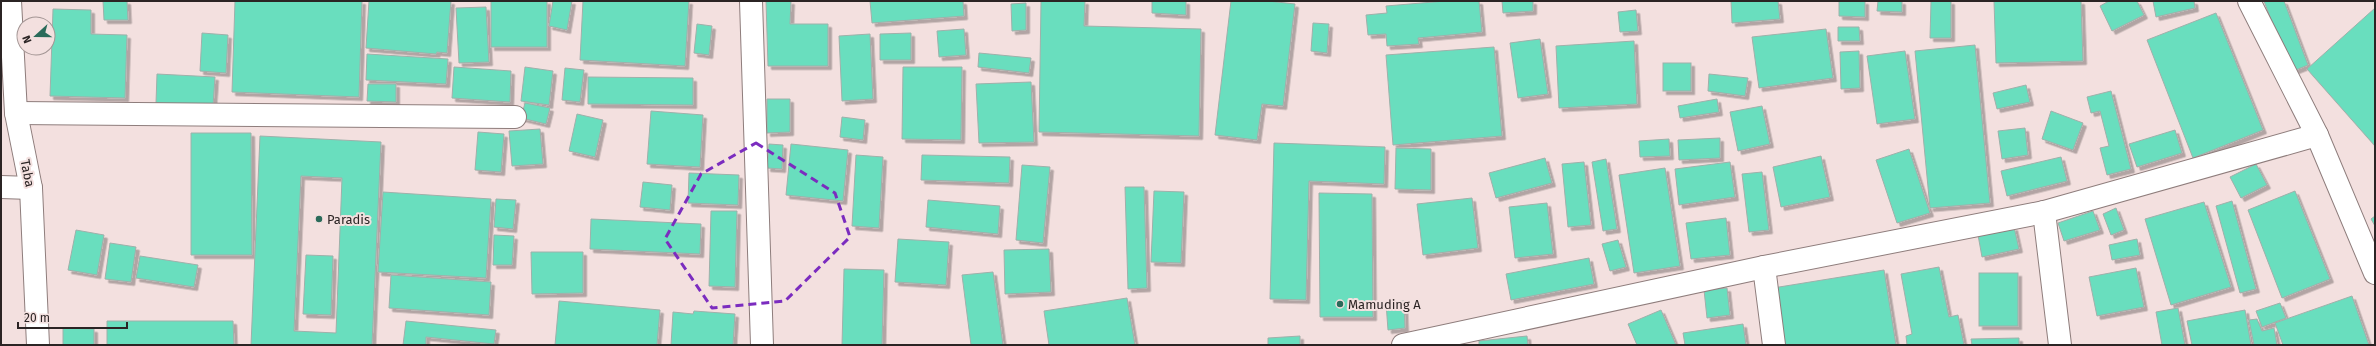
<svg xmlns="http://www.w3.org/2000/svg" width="2376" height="346" viewBox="0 0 2376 346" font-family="'Fira Sans',sans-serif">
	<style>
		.building { fill: #69debe; stroke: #9fb0aa; fill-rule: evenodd; filter: url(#shadow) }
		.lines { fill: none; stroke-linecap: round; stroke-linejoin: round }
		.minor-casing { stroke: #8e7d7c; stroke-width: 24 }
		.minor { stroke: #fff; stroke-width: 22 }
		.marked { fill: none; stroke: #7b2cbf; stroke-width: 3; stroke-dasharray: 8 5; stroke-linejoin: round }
		.poi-dot { fill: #2a6b5a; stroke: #f3e0df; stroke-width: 1.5 }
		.labels { text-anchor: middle; stroke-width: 4; stroke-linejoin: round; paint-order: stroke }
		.street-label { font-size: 13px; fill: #2b2424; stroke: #f3e0df }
		.poi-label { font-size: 13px; fill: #2b2424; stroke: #f3e0df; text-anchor: start }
	</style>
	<defs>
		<filter id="shadow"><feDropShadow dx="3.5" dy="3.5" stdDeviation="0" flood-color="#0004"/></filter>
	</defs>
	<rect width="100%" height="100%" fill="#f3e0df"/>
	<!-- building -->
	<g class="building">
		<polygon points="103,1 127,1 128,20 104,20"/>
		<polygon points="235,1 362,1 359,97 232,92"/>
		<polygon points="369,1 451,1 447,53 437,52 436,54 366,48"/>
		<rect x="491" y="1" width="56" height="46"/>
		<polygon points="553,1 572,1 567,30 549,26"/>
		<polygon points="583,1 689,1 685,66 580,60"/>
		<polygon points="766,1 791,1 790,24 828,24 828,66 768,66"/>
		<polygon points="870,1 963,1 964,16 872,23"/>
		<polygon points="1041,1 1085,1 1084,26 1201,29 1199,136 1039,132"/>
		<polygon points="1152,1 1186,1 1186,15 1152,13"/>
		<polygon points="1231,1 1268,1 1295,4 1283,106 1262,104 1257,140 1215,135"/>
		<polygon points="1445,1 1479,1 1482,32 1418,38 1419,44 1387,46 1386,34 1368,35 1366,15 1387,13 1386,6"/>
		<polygon points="1502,1 1533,1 1533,11 1503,13"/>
		<polygon points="1731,1 1778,1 1780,19 1732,23"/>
		<polygon points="1839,1 1865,1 1865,17 1839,16"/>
		<polygon points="1878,1 1902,1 1902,12 1877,11"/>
		<polygon points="1931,1 1951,1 1951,38 1930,38"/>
		<polygon points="1994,1 2081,1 2083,61 1996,63"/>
		<polygon points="2109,1 2137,1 2144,15 2112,31 2100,6"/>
		<polygon points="2153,1 2194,1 2195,8 2156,17"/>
		<polygon points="2264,1 2284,1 2308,65 2291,72"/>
		<polygon points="1026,3 1026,30 1012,31 1011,4"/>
		<polygon points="486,7 489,62 459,63 456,8"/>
		<polygon points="2375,8 2375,146 2307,69"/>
		<polygon points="53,9 91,10 91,34 127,35 125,98 50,96"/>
		<polygon points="1636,10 1638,31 1620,32 1618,12"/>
		<polygon points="2216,13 2263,130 2193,158 2147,40"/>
		<polygon points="1313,23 1329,24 1327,53 1311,51"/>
		<polygon points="697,24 712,26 709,55 694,53"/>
		<polygon points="1838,27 1859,27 1860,41 1838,41"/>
		<polygon points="964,29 966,55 939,57 937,31"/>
		<polygon points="1826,29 1833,78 1759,88 1752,37"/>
		<polygon points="202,33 228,35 226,73 200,71"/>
		<polygon points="911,33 911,60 880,60 880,34"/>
		<polygon points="870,34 873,99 842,101 839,36"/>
		<polygon points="1540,39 1548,94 1518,98 1510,43"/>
		<polygon points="1634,41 1637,104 1559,108 1556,46"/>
		<polygon points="1975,45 1990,203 1930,208 1915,51"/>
		<polygon points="1494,47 1502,136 1393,145 1386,55"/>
		<polygon points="1859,51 1860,88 1841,89 1840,52"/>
		<polygon points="1905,51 1915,119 1877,124 1867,56"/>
		<polygon points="979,53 1031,58 1029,73 978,67"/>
		<polygon points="367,54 448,59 446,84 366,80"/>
		<rect x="1663" y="63" width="28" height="28"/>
		<polygon points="454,67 511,71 510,102 452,98"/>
		<polygon points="525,67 553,71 549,105 521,101"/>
		<polygon points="903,67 962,67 961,140 902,139"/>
		<polygon points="565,68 584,70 580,102 562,100"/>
		<polygon points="157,74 215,77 213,106 156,103"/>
		<polygon points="1709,74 1748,78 1745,96 1708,91"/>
		<polygon points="588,77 693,78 693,105 588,104"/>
		<polygon points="1031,82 1034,142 979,143 976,84"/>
		<polygon points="368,84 396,84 396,102 367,101"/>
		<polygon points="2026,85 2030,102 1997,109 1993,93"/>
		<polygon points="2111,91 2131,169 2107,175 2100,148 2109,146 2100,111 2091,113 2087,97"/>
		<polygon points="767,99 790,99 790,132 767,133"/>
		<polygon points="1717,99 1719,112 1680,118 1678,106"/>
		<polygon points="525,103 550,108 546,124 521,118"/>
		<polygon points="1762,106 1770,144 1738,151 1730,112"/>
		<polygon points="651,111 703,115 700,167 647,164"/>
		<polygon points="2051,111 2083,123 2073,150 2042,139"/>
		<polygon points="577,114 603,120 595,157 569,151"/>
		<polygon points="842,117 865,120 863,140 840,137"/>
		<polygon points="2025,128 2028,155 2002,159 1998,131"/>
		<polygon points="540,129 543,164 512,166 509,131"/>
		<polygon points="2175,130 2182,153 2137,167 2129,144"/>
		<polygon points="478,132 504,134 501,172 475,170"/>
		<polygon points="191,133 251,133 252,255 191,255"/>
		<path d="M260,136L381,142L372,345H251ZM301,176L342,178L336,333L294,331Z"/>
		<polygon points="1720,138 1720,158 1679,160 1678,140"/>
		<polygon points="1669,139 1670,156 1640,157 1639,141"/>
		<polygon points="1274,143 1385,147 1384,184 1309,181 1306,300 1270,299"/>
		<polygon points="769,144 783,145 782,169 767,168"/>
		<polygon points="791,144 848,150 843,201 786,195"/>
		<polygon points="1396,148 1431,149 1431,190 1395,189"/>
		<polygon points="1909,149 1930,213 1897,223 1876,160"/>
		<polygon points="856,155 883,157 879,228 852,226"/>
		<polygon points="922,155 1010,157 1009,183 921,180"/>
		<polygon points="1821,156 1830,197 1781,207 1773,167"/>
		<polygon points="2061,157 2067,181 2007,196 2001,171"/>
		<polygon points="1545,158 1552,183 1496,198 1489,173"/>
		<polygon points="1606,159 1617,229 1603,231 1592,162"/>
		<polygon points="1584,162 1591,225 1568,227 1562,164"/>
		<polygon points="1730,162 1735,197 1679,205 1675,169"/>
		<polygon points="2256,164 2267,185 2241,198 2230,177"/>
		<polygon points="1022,165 1050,167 1043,243 1016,240"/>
		<polygon points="1665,168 1680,266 1634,273 1619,175"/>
		<polygon points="1762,172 1769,230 1749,232 1742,174"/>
		<polygon points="689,173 739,175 738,205 688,203"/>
		<polygon points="643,182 672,185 670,210 640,207"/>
		<polygon points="1125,187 1144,187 1147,288 1128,289"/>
		<polygon points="1154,191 1184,192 1181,263 1151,262"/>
		<polygon points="2295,191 2330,279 2282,298 2248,210"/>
		<polygon points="383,192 491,199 486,278 378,272"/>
		<polygon points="1319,193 1372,194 1373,317 1320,317"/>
		<polygon points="1472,198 1478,248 1423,255 1417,204"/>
		<polygon points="496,199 516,200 513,229 494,227"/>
		<polygon points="928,200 1000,206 998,234 926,227"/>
		<polygon points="2232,201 2256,289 2240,293 2216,206"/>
		<polygon points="2204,202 2231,287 2171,305 2145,219"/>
		<polygon points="1547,203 1553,254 1515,258 1509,207"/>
		<polygon points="2116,208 2124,230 2111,235 2103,214"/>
		<polygon points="711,211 737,211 735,287 709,286"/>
		<polygon points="2093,211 2100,230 2064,241 2058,223"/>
		<polygon points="2375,216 2375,226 2371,219"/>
		<polygon points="1726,218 1730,255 1691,259 1686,223"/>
		<polygon points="591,219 701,224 700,254 590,249"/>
		<polygon points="2014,227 2019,249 1982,257 1978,235"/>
		<polygon points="76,230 104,235 97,275 68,270"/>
		<polygon points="494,235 514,236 512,265 493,265"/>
		<polygon points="898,239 949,242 946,285 895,282"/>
		<polygon points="2137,239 2140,255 2112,260 2109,245"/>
		<polygon points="1618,240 1626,267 1610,271 1602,244"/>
		<polygon points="110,243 136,247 131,282 105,279"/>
		<polygon points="1049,249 1051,292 1005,294 1004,250"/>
		<polygon points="531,252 583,252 583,293 532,294"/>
		<polygon points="306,255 333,256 331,315 303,314"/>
		<polygon points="140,256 198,265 194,287 136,278"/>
		<polygon points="1589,258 1594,284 1511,300 1506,274"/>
		<polygon points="1939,267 1949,317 1958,315 1964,345 1907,345 1906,336 1912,334 1901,274"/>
		<polygon points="2136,268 2144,307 2097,316 2089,277"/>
		<polygon points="844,269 884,270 882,345 842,345"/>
		<polygon points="1884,270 1896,345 1783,345 1773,288"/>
		<polygon points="993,272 1003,345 971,345 962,275"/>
		<rect x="1979" y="273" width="39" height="53"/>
		<polygon points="391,275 491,282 489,315 389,308"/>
		<polygon points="1727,288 1730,315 1707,318 1704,290"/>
		<polygon points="2352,296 2369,345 2283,345 2275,323"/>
		<polygon points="1127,298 1135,345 1049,345 1044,311"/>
		<polygon points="559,301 660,310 657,345 555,345"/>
		<polygon points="1404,301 1405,328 1388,330 1386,303"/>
		<polygon points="2280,303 2286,318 2262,327 2256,311"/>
		<polygon points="2178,308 2185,345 2162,345 2156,312"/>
		<polygon points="1661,310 1676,345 1637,345 1628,324"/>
		<polygon points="2245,310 2251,345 2192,345 2187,321"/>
		<polygon points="694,311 735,314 733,345 671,345 673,312 693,314"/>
		<polygon points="2257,319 2262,331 2274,328 2277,345 2254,345 2249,320"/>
		<polygon points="107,321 233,321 234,345 107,345"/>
		<polygon points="406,321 496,330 494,344 426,337 426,345 403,345"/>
		<polygon points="1743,324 1746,345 1685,345 1683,333"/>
		<polygon points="63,328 94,329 94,345 63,345"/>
		<polygon points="1300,336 1300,345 1268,345 1268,338"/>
		<polygon points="1527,336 1528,345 1479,345 1479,341"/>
		<polygon points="2019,338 2019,345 1972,345 1971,339"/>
	</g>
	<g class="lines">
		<defs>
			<g id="minor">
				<polyline points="10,1 16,113 31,188 38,345"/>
				<polyline points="751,1 762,345"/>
				<polyline points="2249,1 2317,135 2375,273"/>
				<polyline points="16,113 515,117"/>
				<polyline points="1,187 31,188"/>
				<polyline points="2044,212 2060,345"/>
				<polyline points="1764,267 1774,345"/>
				<polyline points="1403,345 1764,267 2044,212 2317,135"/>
			</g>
		</defs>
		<!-- minor casing -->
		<use href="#minor" class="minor-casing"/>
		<!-- minor -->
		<use href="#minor" class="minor"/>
	</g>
	<!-- marked area -->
	<path class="marked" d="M756,143L835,193L850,237L785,301L712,308L665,239L701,174Z"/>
	<!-- markers -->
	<g class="poi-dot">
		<circle cx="319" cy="219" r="4"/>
		<circle cx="1340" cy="304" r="4"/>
	</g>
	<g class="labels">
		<!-- street labels -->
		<g class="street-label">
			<text transform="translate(28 173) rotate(79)" y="5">Taba</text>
		</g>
		<!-- poi labels -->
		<g class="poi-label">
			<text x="327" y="224">Paradis</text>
			<text x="1348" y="309">Mamuding A</text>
		</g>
	</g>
	<!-- border -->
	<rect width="2376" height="346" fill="none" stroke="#2b2424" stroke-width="4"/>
	<!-- north arrow -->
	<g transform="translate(36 36) rotate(249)"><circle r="19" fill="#f3e0df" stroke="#a39594"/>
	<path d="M0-3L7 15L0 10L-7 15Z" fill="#2a6b5a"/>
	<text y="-6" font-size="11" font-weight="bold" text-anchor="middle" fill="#2b2424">N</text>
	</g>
	<!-- scale -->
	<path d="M18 322v6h109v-6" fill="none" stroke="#2b2424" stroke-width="2"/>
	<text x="24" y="322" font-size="12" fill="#2b2424" stroke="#f3e0df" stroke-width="3" paint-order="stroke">20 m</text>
</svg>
